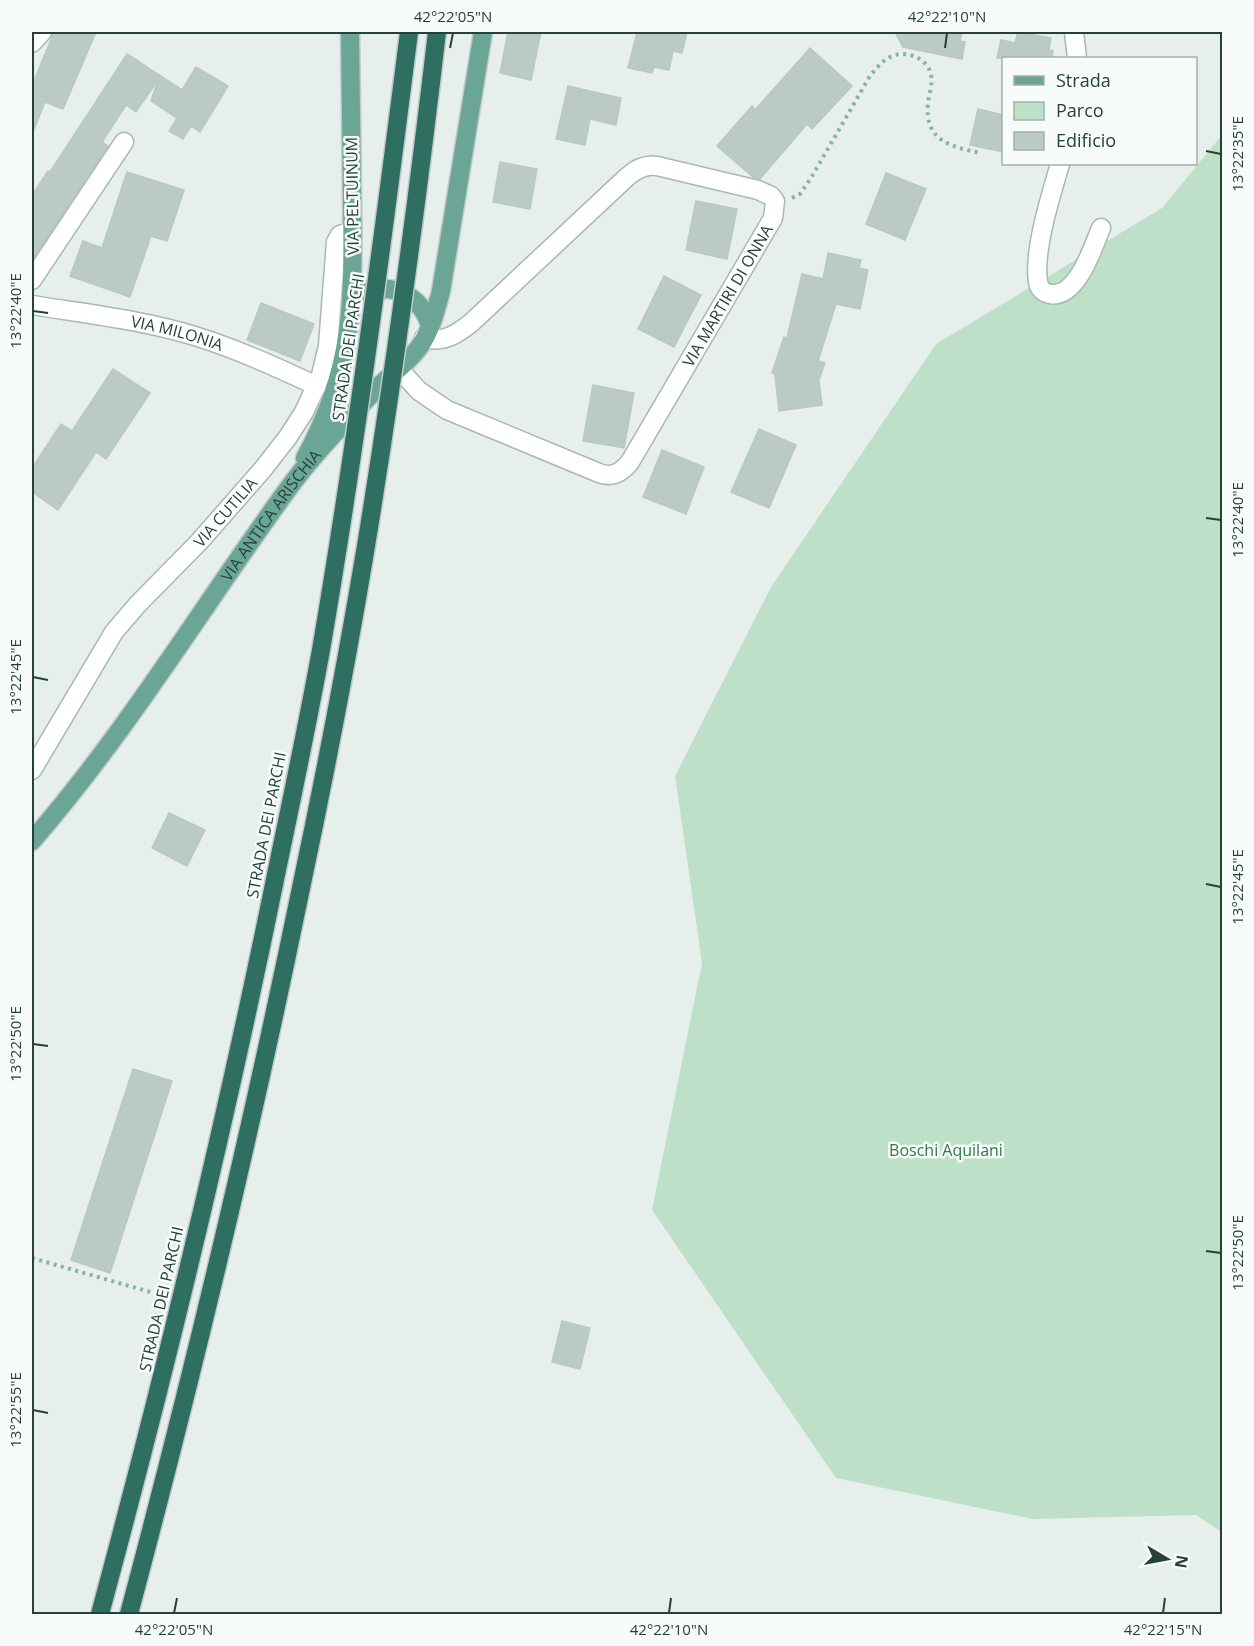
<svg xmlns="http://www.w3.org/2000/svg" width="1254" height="1646" viewBox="0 0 1254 1646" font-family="'Open Sans',sans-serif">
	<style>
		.green { fill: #bfe0c8 }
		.building { fill: #bbcac4; stroke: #b8c9c2; stroke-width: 1.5 }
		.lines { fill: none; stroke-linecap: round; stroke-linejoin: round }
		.minor-casing { stroke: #a8b8b2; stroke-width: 21 }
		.major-casing { stroke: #c2cac8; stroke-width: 21 }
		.path { stroke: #86b3a5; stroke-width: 4; stroke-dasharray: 3 4.5; stroke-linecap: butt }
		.minor { stroke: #fff; stroke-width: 18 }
		.major { stroke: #6aa596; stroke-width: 18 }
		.highway-bridge-casing { stroke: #c2cac8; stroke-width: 21; stroke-linecap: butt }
		.highway-bridge { stroke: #2f6f62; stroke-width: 18 }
		.ticks { fill: none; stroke: #24423a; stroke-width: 2 }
		.labels { text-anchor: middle; stroke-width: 5; stroke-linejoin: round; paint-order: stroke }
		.street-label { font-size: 16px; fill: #24423a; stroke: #f7fbf9 }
		.park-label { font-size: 16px; fill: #2d7a4b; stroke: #f7fbf9 }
		.neatline { fill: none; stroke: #24423a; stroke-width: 2 }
		.ticks-label { font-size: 15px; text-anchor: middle; fill: #24423a }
	</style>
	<rect width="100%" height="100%" fill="#e6efeb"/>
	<!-- green -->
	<polygon class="green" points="1222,135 1222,1532 1196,1515 1033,1519 836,1478 652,1210 702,963 675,776 771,587 936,344 1162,208"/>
	<!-- building -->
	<g class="building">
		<polygon points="54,32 96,32 63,109 45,102 33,132 32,131 32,86"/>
		<polygon points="508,32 541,32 531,80 500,73"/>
		<polygon points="637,32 687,32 682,53 673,51 669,70 654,67 652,73 628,68"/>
		<polygon points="895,32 962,32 960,41 965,42 962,59 903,47"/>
		<polygon points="1018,32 1051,38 1049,50 1053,51 1052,58 997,58 1001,40 1015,43"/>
		<polygon points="810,48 852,86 812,129 807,124 760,179 753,177 717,146 752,106 755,110"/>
		<polygon points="127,54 182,90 196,67 228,86 200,132 191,126 183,139 169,131 177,118 151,101 158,80 136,112 126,105 102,142 108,146 32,260 32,195 48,171 50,172"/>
		<polygon points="568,86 621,98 616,125 590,119 585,145 556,139"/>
		<polygon points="978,109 1004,115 1004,152 970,145"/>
		<polygon points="500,162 537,169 530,209 493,202"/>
		<polygon points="127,172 184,190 167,241 151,236 130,297 70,276 83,241 102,248"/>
		<polygon points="886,173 926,189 905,240 866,224"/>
		<polygon points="696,201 737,209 727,259 686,250"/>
		<polygon points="828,253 861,260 859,268 868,270 860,309 836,304 818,361 825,363 819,380 822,405 779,411 775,375 772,373 784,337 787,338 802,274 823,279"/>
		<polygon points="664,276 701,295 674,347 638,329"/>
		<polygon points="261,303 314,324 300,361 247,340"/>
		<polygon points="113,369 150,393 106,459 96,452 58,510 32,492 32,468 61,424 72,431"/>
		<polygon points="593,385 634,393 624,448 583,441"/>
		<polygon points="759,429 796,445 769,508 731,492"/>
		<polygon points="662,450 704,467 686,514 643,497"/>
		<polygon points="169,813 205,830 187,866 152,848"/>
		<polygon points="133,1069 172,1081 110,1273 71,1260"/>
		<polygon points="562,1321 590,1328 580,1369 552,1362"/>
	</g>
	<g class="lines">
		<defs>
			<g id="minor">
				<polyline points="1074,32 1077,58"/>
				<polyline points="32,43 42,32"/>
				<path d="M1060,164C1051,195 1033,251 1038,282C1039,289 1044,293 1050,294C1077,299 1093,247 1101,228"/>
				<polyline points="32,280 124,142"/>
				<path id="s1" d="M32,305C87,314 144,320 198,337C239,350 278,368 317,386"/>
				<path id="s2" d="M398,368L419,391L447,410L599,473C612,478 621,473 630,462L773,218L775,201L771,196L758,190L657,166C645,164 636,169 627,177L471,323C456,335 443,343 424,338"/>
				<path id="s3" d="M32,770L114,632L138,604L199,542L263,469L288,437L304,412L321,375L328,346L336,242L340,235L352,231"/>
			</g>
			<g id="major">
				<path d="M363,293C392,281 421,296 430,325"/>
				<path d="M305,458C356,365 353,299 352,196C351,141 351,86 350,32"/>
				<path id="s4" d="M32,841C126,733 201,609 285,493C312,455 346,421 378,387C392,374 409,362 420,346C431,330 436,310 441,291L483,32"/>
			</g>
		</defs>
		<!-- minor casing -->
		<use href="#minor" class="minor-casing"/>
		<!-- major casing -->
		<use href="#major" class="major-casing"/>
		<!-- path -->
		<g class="path">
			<path d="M792,198L800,194L811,178L870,76C876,69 882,61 890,57C905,49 928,58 931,75C933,83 929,94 928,103C924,140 950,147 981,153"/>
			<polyline points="32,1258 164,1296"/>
		</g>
		<!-- minor -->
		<use href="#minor" class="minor"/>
		<!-- major -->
		<use href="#major" class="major"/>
		<defs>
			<g id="highway-bridge">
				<path d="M100,1614C167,1366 227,1117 278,865C293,793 308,722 321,650C356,445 383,238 409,32"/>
				<path d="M129,1614C193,1374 251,1132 301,888C325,775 347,660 366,546C394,375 417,203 437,32"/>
			</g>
		</defs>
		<!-- highway-bridge casing -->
		<use href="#highway-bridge" class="highway-bridge-casing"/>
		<!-- highway-bridge -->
		<use href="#highway-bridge" class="highway-bridge"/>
	</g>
	<!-- ticks -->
	<path class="ticks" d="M450,48L453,33M945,48L947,33M1206,151L1221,154M33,311L48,313M1206,518L1221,520M33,677L48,680M1206,884L1221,887M33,1044L48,1046M1206,1251L1221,1253M33,1410L48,1413M174,1613L177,1598M669,1613L671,1598M1163,1613L1165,1598"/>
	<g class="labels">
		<!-- street labels -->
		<g class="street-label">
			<text transform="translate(352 196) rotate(-91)" y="6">VIA PELTUINUM</text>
			<text dy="6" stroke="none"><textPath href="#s2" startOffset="458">VIA MARTIRI DI ONNA</textPath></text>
			<text dy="6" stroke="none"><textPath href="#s1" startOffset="148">VIA MILONIA</textPath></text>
			<text transform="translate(348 347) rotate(-82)" y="6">STRADA DEI PARCHI</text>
			<text dy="6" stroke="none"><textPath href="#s3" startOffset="324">VIA CUTILIA</textPath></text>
			<text dy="6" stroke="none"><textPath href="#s4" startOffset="404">VIA ANTICA ARISCHIA</textPath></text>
			<text transform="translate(266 825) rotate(-79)" y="6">STRADA DEI PARCHI</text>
			<text transform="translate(161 1299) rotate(-77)" y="6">STRADA DEI PARCHI</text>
		</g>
		<!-- park labels -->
		<g class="park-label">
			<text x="946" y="1156">Boschi Aquilani</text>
		</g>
	</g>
	<!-- border -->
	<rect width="1254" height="1646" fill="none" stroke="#f7fbf9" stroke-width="66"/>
	<!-- legend -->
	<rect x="1002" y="57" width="195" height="108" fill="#f7fbf9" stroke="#a3b1ad" stroke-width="1.5"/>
	<rect x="1014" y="76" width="30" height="9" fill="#6aa596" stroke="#a3b1ad" stroke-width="1.5"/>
	<text x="1056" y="87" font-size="18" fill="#24423a">Strada</text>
	<rect x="1014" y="102" width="30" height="18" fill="#bfe0c8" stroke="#a3b1ad" stroke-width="1.5"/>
	<text x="1056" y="117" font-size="18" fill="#24423a">Parco</text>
	<rect x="1014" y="132" width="30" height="18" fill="#bbcac4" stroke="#a3b1ad" stroke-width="1.5"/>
	<text x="1056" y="147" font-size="18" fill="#24423a">Edificio</text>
	<!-- north arrow -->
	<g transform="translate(1167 1559) rotate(100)" stroke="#f7fbf9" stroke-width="4.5" paint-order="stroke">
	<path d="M0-4.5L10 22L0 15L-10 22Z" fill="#24423a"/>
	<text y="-9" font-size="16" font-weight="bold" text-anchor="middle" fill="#24423a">N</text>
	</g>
	<rect x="33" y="33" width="1188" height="1580" class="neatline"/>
	<g class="ticks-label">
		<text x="453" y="22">42°22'05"N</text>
		<text x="947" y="22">42°22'10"N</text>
		<text transform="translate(1238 154) rotate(-90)" y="5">13°22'35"E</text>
		<text transform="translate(16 311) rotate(-90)" y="5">13°22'40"E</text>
		<text transform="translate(1238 520) rotate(-90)" y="5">13°22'40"E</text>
		<text transform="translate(16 677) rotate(-90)" y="5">13°22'45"E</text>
		<text transform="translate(1238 887) rotate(-90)" y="5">13°22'45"E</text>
		<text transform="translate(16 1044) rotate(-90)" y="5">13°22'50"E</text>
		<text transform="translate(1238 1253) rotate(-90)" y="5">13°22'50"E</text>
		<text transform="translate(16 1410) rotate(-90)" y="5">13°22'55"E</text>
		<text x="174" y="1635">42°22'05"N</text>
		<text x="669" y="1635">42°22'10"N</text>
		<text x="1163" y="1635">42°22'15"N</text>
	</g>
</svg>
